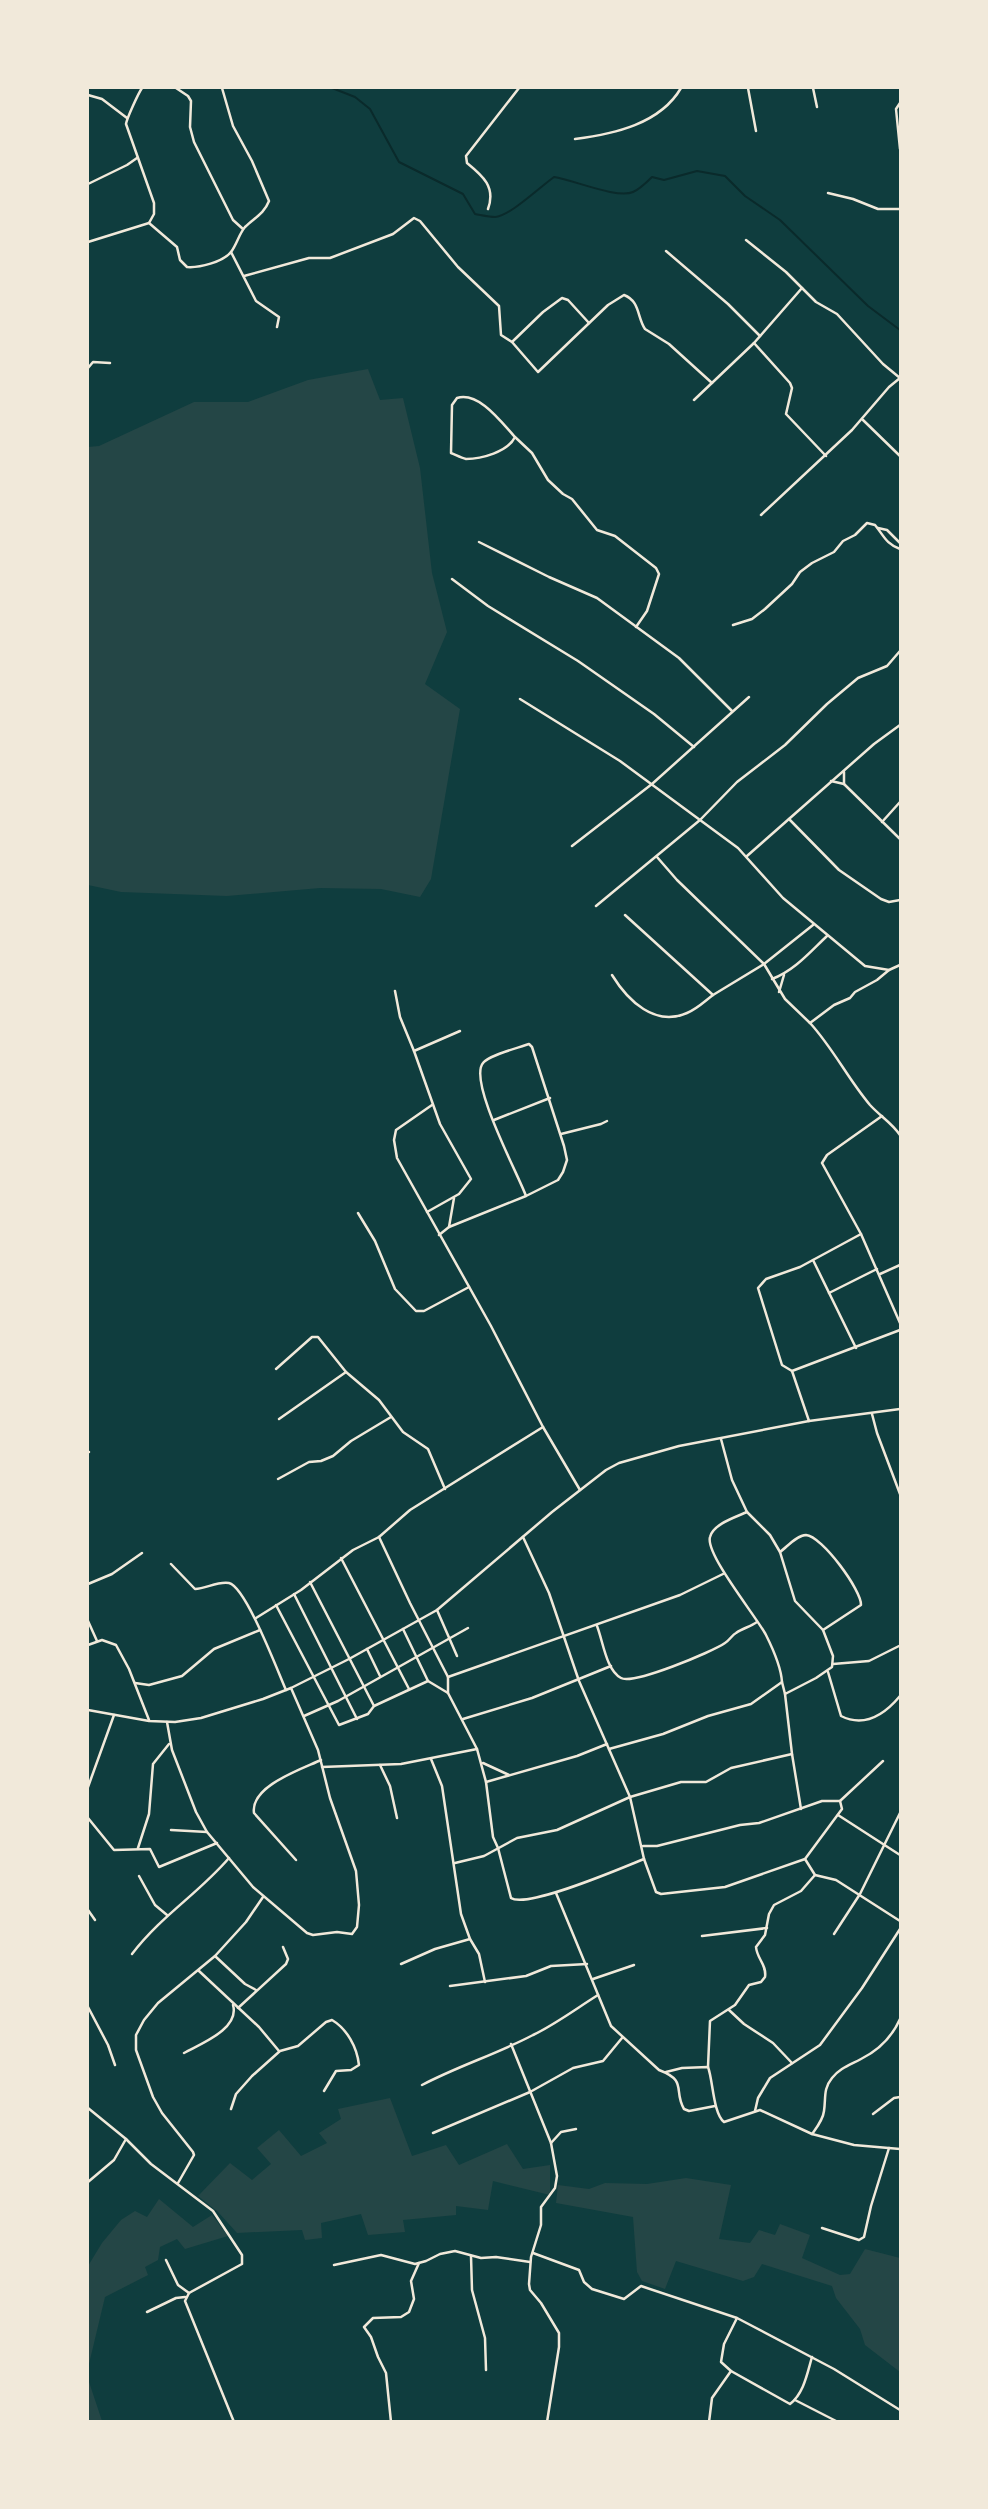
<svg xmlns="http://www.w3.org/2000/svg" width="988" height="2509" viewBox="0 0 988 2509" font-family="'Archivo Narrow',sans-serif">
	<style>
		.green { fill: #244646 }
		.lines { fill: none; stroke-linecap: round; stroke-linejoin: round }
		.stream { stroke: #0a2a2b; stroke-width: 2 }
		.minor { stroke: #f1e9da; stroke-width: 2.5 }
	</style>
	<rect width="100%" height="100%" fill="#0f3d3e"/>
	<!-- green -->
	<g class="green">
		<polygon points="368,369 380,400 403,398 420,468 432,573 447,632 425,684 460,709 431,879 420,897 381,889 320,888 227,896 121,892 88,885 88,447 99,446 194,402 248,402 308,380"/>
		<polygon points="390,2098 412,2156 446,2145 459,2165 507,2144 523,2169 550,2165 550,2195 493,2181 488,2210 456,2206 456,2215 403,2220 405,2232 368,2235 361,2214 321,2223 322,2238 305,2240 302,2230 237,2233 218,2212 198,2196 230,2163 252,2180 271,2164 257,2148 279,2130 301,2156 327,2143 319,2133 341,2119 338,2109"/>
		<polygon points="686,2178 731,2185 719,2239 750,2243 759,2230 775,2235 780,2224 810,2235 802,2258 840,2275 850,2274 865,2249 900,2258 900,2372 865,2345 860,2329 836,2298 832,2286 762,2264 754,2277 743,2281 676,2261 665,2289 642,2281 637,2272 633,2217 556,2203 558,2185 589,2189 605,2183 647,2184"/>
		<polygon points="159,2199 193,2227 212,2215 228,2236 185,2249 177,2239 160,2247 158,2260 145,2267 148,2275 105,2297 88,2368 88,2266 102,2243 121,2220 135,2211 147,2217"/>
		<polygon points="88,2379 102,2421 88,2421"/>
	</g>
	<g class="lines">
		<!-- stream -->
		<path class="stream" d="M332,88L355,97L370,109L399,162L463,194L475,214C481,215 489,217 495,217C510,216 540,187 554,177C574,180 617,199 633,192C640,189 647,182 652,177L664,180L697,171L725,176L745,196L780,220L868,306L900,330"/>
		<!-- minor -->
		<g class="minor">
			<path d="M142,88C138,94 127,118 126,124L154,203V214L149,223"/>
			<polyline points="176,88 188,96 191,101 190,127 194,142 233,220 243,229"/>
			<polyline points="748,88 756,131"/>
			<polyline points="813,88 817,107"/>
			<polyline points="88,95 102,99 127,118"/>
			<polyline points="900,103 896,109 900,149"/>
			<path d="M575,139C614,134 660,124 681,88"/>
			<polyline points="88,184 127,165 137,158"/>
			<polyline points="828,193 853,199 878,209 900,209"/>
			<path d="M488,209C496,187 483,176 467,163L466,156L519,88"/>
			<polyline points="746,240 786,272 816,302 837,314 883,364 900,378"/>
			<path d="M88,242L149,223L177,247L180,260L187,267C199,268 223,262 231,252C237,244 239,234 245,227C254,218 264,214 269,201L252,161L233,126L222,88"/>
			<polyline points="666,251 728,304 760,336"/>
			<polyline points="231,252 256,301 279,317 277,327"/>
			<path d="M244,276L309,258H330L393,234L414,218L420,221L458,267L499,306L501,335L512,342L538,372L608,305L624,295C640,301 637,317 645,329L669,344L712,383"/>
			<polyline points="512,342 543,312 562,298 568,300 589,323"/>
			<polyline points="754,343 790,383 792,388 786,414 826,456"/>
			<polyline points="88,368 93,362 110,363"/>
			<polyline points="694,400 754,343 802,288"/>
			<polyline points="863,420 900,456"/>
			<path d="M515,437C502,423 479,391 457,398L452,405L451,453C456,455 461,458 466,459C481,459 508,452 515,437L532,453L548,480L563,494L572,499L597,530L615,536L656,568L659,574L647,611L636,627"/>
			<polyline points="761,515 852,430 889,387 900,378"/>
			<polyline points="878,528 887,530 900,543"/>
			<polyline points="479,542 549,577 597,598 679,658 732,711"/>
			<polyline points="452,579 488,606 578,661 654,714 694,747"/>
			<path d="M733,625L752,619L765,609L792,584L800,572L812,563L834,552L843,541L855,535L867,523L875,525C884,536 886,544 900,549"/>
			<polyline points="520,699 620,761 700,820 737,782 785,745 827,704 858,678 887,666 900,651"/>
			<polyline points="844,772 844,784 900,839"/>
			<polyline points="831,781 844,784"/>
			<polyline points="789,819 839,870 881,899 889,902 900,900"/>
			<polyline points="882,822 900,802"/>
			<polyline points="572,846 652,784 749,697"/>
			<polyline points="747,856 874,744 900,725"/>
			<polyline points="657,857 677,880 764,964 785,999 810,1023"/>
			<polyline points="596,906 700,820 738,848 783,898 865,966 889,970 900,965"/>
			<polyline points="625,915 713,995 764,964 813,925"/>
			<path d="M889,970L877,980L855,992L850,998L834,1005L810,1023C833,1048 848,1079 870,1105C880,1116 892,1123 900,1135"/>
			<path d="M612,975C628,1001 655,1027 687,1013C697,1009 705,1001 713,995"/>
			<path d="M772,979C794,971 810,952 827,936"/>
			<polyline points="395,991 400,1017 414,1051"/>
			<polyline points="779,992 784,975"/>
			<polyline points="432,1105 396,1130 394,1140 397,1158 491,1326 543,1427 580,1490"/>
			<polyline points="882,1116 827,1155 822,1163 861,1234 900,1323"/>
			<polyline points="494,1120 550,1098"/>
			<polyline points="561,1134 601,1124 607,1121"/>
			<polyline points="427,1212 459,1194 471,1179 440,1124 414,1051 460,1031"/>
			<polyline points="358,1213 375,1241 395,1289 416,1311 424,1311 469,1287"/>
			<polyline points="449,1227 454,1198"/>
			<path d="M439,1235L449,1227L526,1196L558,1180L563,1172L567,1160L564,1146L532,1047L529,1044C518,1048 489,1055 483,1063C468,1081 518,1174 526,1196"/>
			<polyline points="813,1260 856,1348"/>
			<polyline points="880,1274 900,1265"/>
			<polyline points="829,1293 877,1269"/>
			<polyline points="276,1369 312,1337 318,1337 346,1372 379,1400 403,1432 428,1449 445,1489"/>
			<polyline points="792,1371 782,1365 758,1288 766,1279 800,1267 861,1234"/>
			<polyline points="872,1414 877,1433 900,1494"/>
			<polyline points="279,1419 346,1372"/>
			<polyline points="809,1421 792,1371 900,1330"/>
			<polyline points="88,1452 89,1452"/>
			<polyline points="278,1479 309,1462 321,1461 333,1456 351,1441 391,1417"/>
			<path d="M747,1512C736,1517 713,1524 710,1537C705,1554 756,1616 766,1635C773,1649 781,1666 782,1682"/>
			<path d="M379,1537L410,1603L448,1677V1693L477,1749L486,1782L493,1837L498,1848L511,1898C527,1909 624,1867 644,1859"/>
			<polyline points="523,1537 549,1593 579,1681 630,1797 644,1859 656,1892 661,1894 725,1887 805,1859 842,1809 840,1801 822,1801 759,1823 740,1825 657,1846 643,1846"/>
			<path d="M780,1552C787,1547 797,1535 806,1535C822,1536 862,1591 861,1605L823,1630"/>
			<polyline points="341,1558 409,1689"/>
			<path d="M171,1564L195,1589C206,1589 217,1581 229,1583C246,1587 278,1672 286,1690"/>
			<polyline points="310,1582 374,1706"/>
			<polyline points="88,1584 112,1574 142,1553"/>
			<polyline points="294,1594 357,1719"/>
			<polyline points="276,1605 339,1725 368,1714 374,1706 428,1681 448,1693"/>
			<polyline points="437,1610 457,1656"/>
			<polyline points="256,1618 301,1590 353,1550 379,1537 410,1510 543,1427"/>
			<polyline points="88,1621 97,1641"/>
			<path d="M597,1626C603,1641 606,1670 621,1678C633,1685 712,1652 725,1643C730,1640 732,1635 736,1633C743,1628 750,1627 757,1622"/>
			<polyline points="403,1629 428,1681"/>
			<polyline points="88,1645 102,1640 116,1645 129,1669 149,1720"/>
			<polyline points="367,1649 380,1676"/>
			<polyline points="833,1664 869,1661 899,1646"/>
			<path d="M828,1672L841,1716C865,1728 885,1714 900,1696"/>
			<polyline points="448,1677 680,1595 723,1574"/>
			<polyline points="135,1683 149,1685 182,1676 214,1649 260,1630"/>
			<polyline points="785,1694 792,1754 801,1809"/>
			<polyline points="88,1710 149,1721 175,1722 201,1718 263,1699 291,1688 349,1659 437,1610 552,1512 606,1470 619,1463 679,1446 809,1421 900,1409"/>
			<polyline points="304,1716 338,1701 468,1628"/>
			<polyline points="463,1719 532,1698 611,1666"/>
			<polyline points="167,1722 172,1750 196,1812 207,1832 253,1887 307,1933 313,1935 337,1932 352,1934 357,1927 359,1905 356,1871 330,1798 318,1750 291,1688"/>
			<polyline points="609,1749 663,1734 708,1716 751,1704 782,1682 785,1694 816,1678 832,1667 833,1656 823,1630 795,1601 780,1552 770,1535 747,1512 732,1480 721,1439"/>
			<polyline points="431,1759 442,1786 461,1914 470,1939 479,1954 485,1982"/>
			<polyline points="483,1763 509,1775"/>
			<polyline points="380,1765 390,1786 397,1818"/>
			<polyline points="322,1767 401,1764 477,1749"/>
			<polyline points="486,1782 577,1756 607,1744"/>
			<polyline points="88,1787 114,1715"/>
			<polyline points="840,1801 883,1761"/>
			<polyline points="838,1815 900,1855"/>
			<polyline points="88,1818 114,1850 150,1849 159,1867 217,1843"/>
			<polyline points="171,1830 207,1832"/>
			<polyline points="138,1848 149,1814 153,1764 169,1744"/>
			<polyline points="805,1859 815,1875 836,1880 900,1921"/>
			<path d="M296,1860L254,1813C250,1786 302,1769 321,1760"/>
			<polyline points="455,1863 484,1856 517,1838 557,1830 630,1797 681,1782 706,1782 731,1768 792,1754"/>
			<polyline points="139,1876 155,1905 167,1915"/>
			<path d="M556,1893L611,2026L659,2070C688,2081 673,2090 684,2109L689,2111L715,2106"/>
			<polyline points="88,1910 95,1920"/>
			<polyline points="834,1934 860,1894 900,1813"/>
			<polyline points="702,1936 767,1928"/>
			<path d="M132,1954C162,1915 198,1894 229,1858"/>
			<polyline points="215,1956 245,1984 256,1990"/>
			<polyline points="401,1964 435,1949 470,1939"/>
			<polyline points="199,1971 259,2027 279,2051"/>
			<polyline points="593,1979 634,1965"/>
			<polyline points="450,1986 526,1976 551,1966 587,1964"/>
			<polyline points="88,2007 108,2045 115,2065"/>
			<polyline points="238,2008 286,1964 288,1959 283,1947"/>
			<polyline points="729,2010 744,2024 773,2043 792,2063"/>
			<polyline points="511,2044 551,2143 557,2176 555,2188 541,2207 541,2225 531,2257 529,2284 530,2290 541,2303 559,2333 559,2347 547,2422"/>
			<path d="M184,2053C200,2044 240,2029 233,2005"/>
			<path d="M708,2067L710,2021L735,2005L749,1985L761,1982L765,1977C767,1965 757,1959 756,1947L765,1935L769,1914L774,1905L801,1891L815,1875"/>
			<path d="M666,2072L682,2068L708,2067C713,2080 713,2113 724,2122L760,2110L812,2134C817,2127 823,2120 824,2111C826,2098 823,2089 832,2078C840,2068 850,2065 861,2059C879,2050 892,2037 900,2019"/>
			<path d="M422,2085C458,2066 497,2054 533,2035C556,2024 577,2008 598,1995"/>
			<polyline points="88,2108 126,2139 114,2160 88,2182"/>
			<path d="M231,2109L236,2094L252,2076L280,2051L298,2046L326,2022L332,2020C347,2029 357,2047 359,2065L351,2070L336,2071L324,2091"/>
			<polyline points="755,2111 758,2098 770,2078 820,2045 862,1988 900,1929"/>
			<polyline points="873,2114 894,2098 900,2097"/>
			<polyline points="433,2133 530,2092 573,2068 603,2061 622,2038"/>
			<polyline points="812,2134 854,2145 900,2149"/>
			<polyline points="126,2139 151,2164 213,2211 242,2255 242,2264 189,2293 185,2301 234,2422"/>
			<polyline points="551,2143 561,2132 576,2129"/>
			<polyline points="178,2183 194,2155 193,2152 162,2113 153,2097 136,2050 136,2035 144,2020 158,2003 215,1956 246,1922 263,1897"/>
			<polyline points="822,2228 859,2240 864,2237 871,2206 889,2148"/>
			<polyline points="533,2253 579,2270 584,2282 592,2289 624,2299 641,2286 737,2318 834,2369 900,2410"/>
			<polyline points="471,2256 472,2290 485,2338 486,2370"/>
			<polyline points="166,2260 178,2285 189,2293"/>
			<polyline points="334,2265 381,2255 415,2264 426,2261 440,2254 455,2251 481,2258 496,2257 530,2262"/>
			<polyline points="147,2312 176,2298 185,2297"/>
			<polyline points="731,2371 721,2362 724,2344 737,2318"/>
			<polyline points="795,2400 838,2422"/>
			<polyline points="391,2422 386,2373 378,2357 371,2337 364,2327 373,2318 401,2317 409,2312 414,2299 411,2281 419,2263"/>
			<path d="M709,2422L712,2398L731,2371L790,2404C804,2393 807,2374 812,2357"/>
		</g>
	</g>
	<!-- border -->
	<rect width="988" height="2509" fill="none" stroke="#f1e9da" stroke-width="178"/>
</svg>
